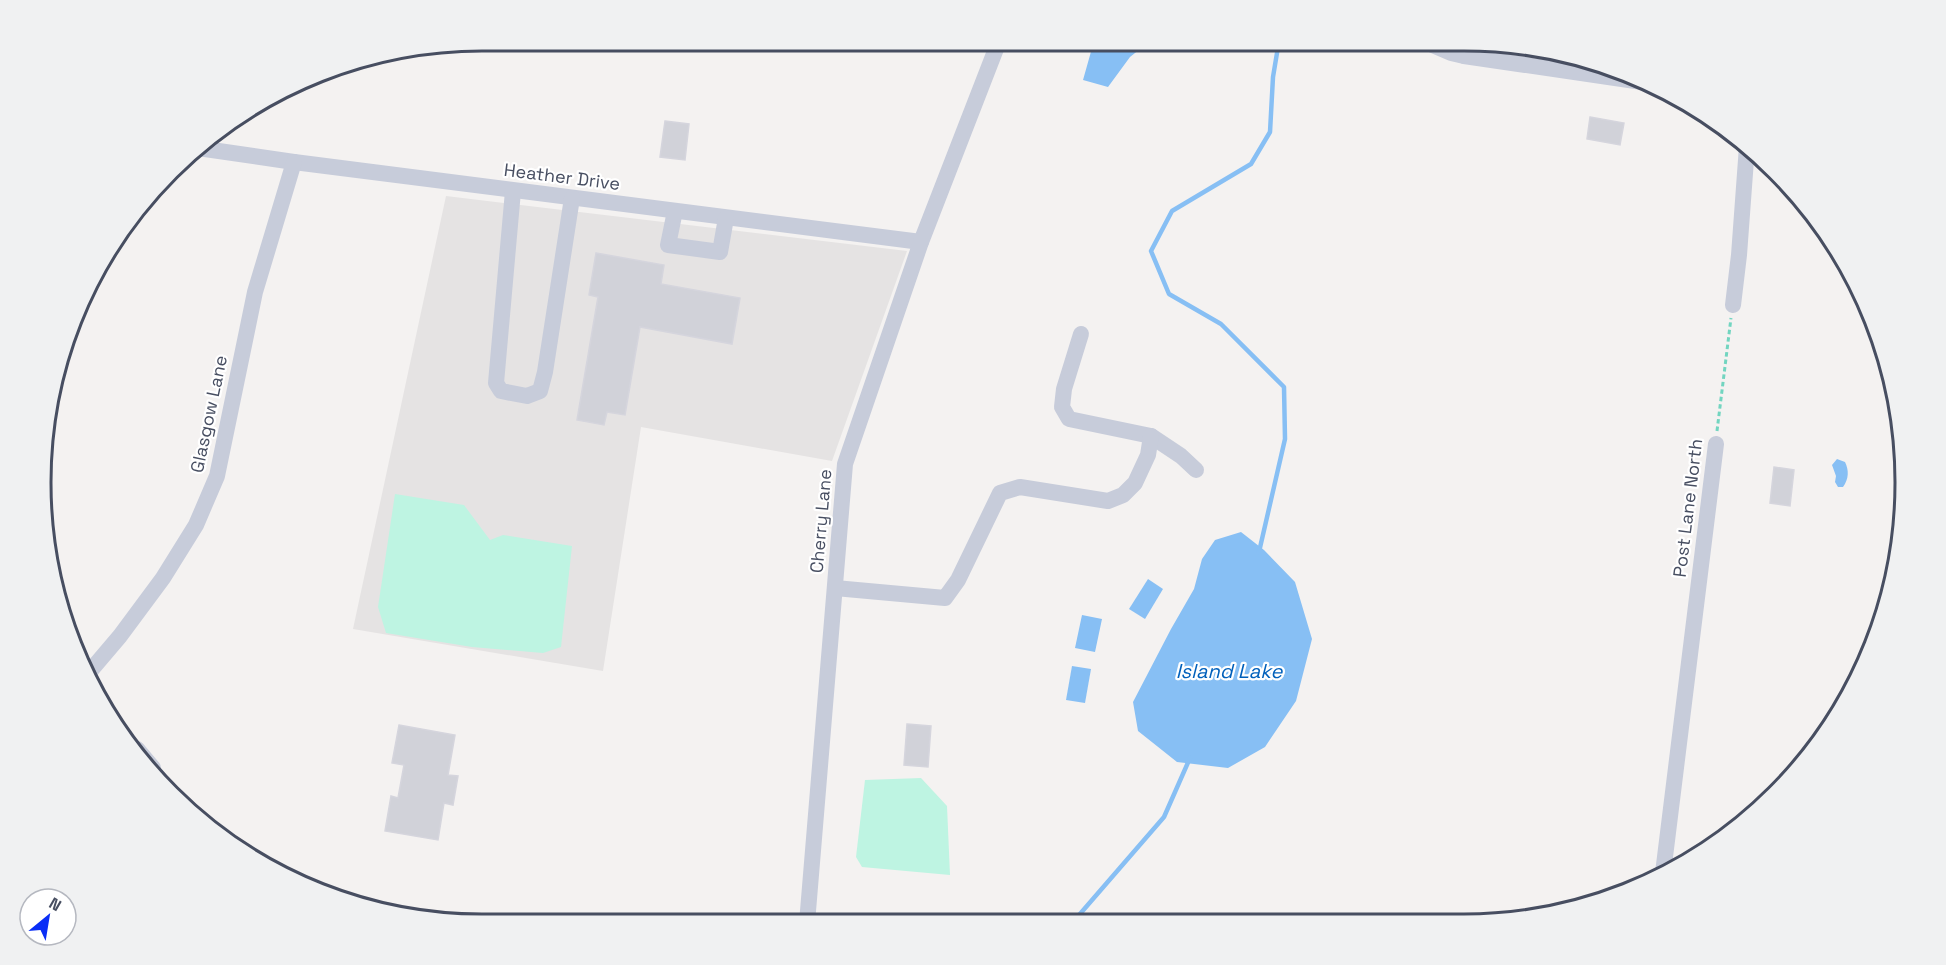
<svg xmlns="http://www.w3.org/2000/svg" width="1946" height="965" viewBox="0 0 1946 965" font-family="'Space Grotesk',sans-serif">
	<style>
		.education { fill: #e5e3e3 }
		.green { fill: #bef4e2 }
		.water { fill: #87bff4 }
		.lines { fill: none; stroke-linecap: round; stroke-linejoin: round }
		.stream { stroke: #87bff4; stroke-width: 4.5 }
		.building { fill: #d1d2d9; stroke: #d5d5dd; stroke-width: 1.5 }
		.path { stroke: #72d5c0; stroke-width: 3; stroke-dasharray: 4.5 3; stroke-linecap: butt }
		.minor { stroke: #c7ccda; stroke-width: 16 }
		.labels { text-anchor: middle; stroke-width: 4.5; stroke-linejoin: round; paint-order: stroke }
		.street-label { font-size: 18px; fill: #474e61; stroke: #fff }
		.water-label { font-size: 20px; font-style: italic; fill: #0060bb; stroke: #fff }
		.rim { fill: none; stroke: #474e61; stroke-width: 3 }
	</style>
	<rect width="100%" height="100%" fill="#f4f2f1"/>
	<!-- education -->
	<polygon class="education" points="446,196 907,251 832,461 641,427 603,671 353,629"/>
	<!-- green -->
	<g class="green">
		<polygon points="395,494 464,505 490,540 503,535 572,546 561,647 543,653 472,647 386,633 378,607"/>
		<polygon points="921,778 947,806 950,875 862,867 856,857 865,780"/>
	</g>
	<!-- water -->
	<g class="water">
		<polygon points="1094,41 1150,41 1130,57 1108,87 1083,80"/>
		<path d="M1837,459L1845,462C1849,470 1849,479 1843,487H1838L1835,482L1836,476L1832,465Z"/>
		<polygon points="1241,532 1264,550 1295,582 1312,639 1296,701 1265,747 1228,768 1177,762 1138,731 1133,702 1171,629 1194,589 1202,559 1215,540"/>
		<polygon points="1148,579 1163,589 1145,619 1129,609"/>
		<polygon points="1082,615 1102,619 1095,652 1075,648"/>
		<polygon points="1072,666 1091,669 1085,703 1066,700"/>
	</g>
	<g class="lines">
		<!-- stream -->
		<g class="stream">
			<polyline points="1259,552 1285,439 1284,387 1221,324 1169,294 1151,251 1172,211 1251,164 1270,132 1273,77 1279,41"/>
			<polyline points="1073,922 1164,817 1190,758"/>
		</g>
	</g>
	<!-- building -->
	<g class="building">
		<polygon points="1590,117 1624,123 1620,145 1587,139"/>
		<polygon points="665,121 689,124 685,160 660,157"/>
		<polygon points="596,253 664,265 661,284 740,298 732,344 640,327 625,415 607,412 604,425 577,420 598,297 589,295"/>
		<polygon points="1774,467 1794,470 1790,506 1770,503"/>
		<polygon points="907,724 931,726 928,767 904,765"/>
		<polygon points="399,725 455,735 448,775 458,776 453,805 444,803 438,840 385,831 391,796 398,798 404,765 392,763"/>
	</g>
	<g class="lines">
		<!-- path -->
		<polyline class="path" points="1717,431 1731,318"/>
		<!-- minor -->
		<g class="minor">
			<polyline points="1423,41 1451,53 1464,56 1649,83"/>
			<polyline points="1464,56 1469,41"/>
			<polyline points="198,148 294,162 921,242"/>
			<polyline points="513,191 496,383 501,391 527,396 540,391 545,372 572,198"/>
			<polyline points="675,211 668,245 720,252 726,218"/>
			<polyline points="1733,305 1739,255 1747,146"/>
			<polyline points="1081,334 1064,389 1062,407 1069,419 1151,436 1181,456 1196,470"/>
			<polyline points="835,588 945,598 958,580 1000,493 1020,487 1108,501 1123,495 1135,483 1148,455 1151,436"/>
			<polyline points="86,676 120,636 163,578 196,525 217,476 255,292 294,162"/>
			<polyline points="137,749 153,768"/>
			<polyline points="1663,873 1716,444"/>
			<polyline points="807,923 845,464 921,242 999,41"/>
		</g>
	</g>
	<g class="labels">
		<!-- street labels -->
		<g class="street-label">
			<text transform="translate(562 177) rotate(7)" y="6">Heather Drive</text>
			<text transform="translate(209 414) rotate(-78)" y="6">Glasgow Lane</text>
			<text transform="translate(1688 508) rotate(-83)" y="6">Post Lane North</text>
			<text transform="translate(821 521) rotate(-85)" y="6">Cherry Lane</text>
		</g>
		<!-- water labels -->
		<g class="water-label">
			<text x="1229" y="678">Island Lake</text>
		</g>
	</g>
	<!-- crop -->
	<path d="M0 0H1946V965H0ZM482 51H1464A431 431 0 0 1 1895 482V483A431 431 0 0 1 1464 914H482A431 431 0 0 1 51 483V482A431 431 0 0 1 482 51Z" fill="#f0f1f2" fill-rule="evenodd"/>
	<path class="rim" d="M482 51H1464A431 431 0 0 1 1895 482V483A431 431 0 0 1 1464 914H482A431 431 0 0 1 51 483V482A431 431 0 0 1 482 51Z"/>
	<!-- north arrow -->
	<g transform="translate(48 917) rotate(30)"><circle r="28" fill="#ffffff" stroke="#b5b8c0" stroke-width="1.5"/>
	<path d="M0-4.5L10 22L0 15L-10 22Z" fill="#0a2ef6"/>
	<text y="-9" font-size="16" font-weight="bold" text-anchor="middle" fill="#474e61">N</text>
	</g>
</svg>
